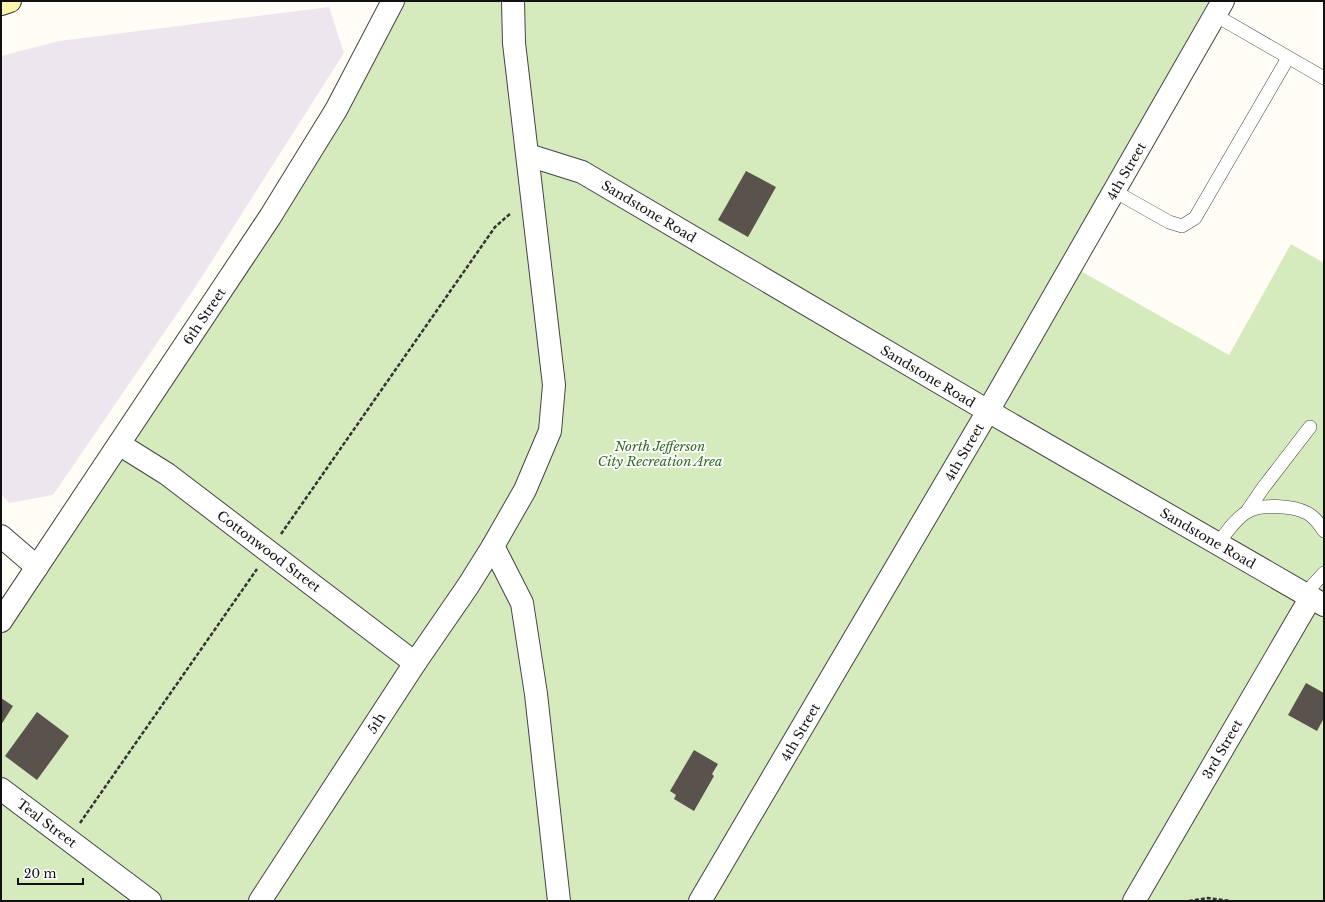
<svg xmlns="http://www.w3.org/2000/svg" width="1325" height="902" viewBox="0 0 1325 902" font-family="'Libre Baskerville',serif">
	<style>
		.industrial { fill: #eee6ef }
		.green { fill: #d5ebbd }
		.building { fill: #5a524d }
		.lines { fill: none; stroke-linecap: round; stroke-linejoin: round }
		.lane-casing { stroke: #444; stroke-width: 14 }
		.street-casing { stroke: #444; stroke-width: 24 }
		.secondary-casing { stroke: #333; stroke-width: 24 }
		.path { stroke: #333; stroke-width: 2.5; stroke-dasharray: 4 2; stroke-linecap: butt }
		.lane { stroke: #fff; stroke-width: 13 }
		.street { stroke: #fff; stroke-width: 22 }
		.secondary { stroke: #fff6b0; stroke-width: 22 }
		.labels { text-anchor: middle; stroke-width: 4; stroke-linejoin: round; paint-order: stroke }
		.street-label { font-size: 13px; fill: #111; stroke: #fff }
		.park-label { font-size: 13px; font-style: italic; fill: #2f6b1f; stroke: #fff }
	</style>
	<rect width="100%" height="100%" fill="#fffdf5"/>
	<!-- industrial -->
	<polygon class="industrial" points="329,7 344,53 194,289 53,495 9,503 1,494 1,56 59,41"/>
	<!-- green -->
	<polygon class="green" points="402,1 1209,1 1063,261 1229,355 1291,244 1324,263 1324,901 1,901 1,634 87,502"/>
	<!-- building -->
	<g class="building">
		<polygon points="746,171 776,187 748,237 718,220"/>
		<polygon points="1306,683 1324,693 1324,718 1317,731 1288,715"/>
		<polygon points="1,698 13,706 1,725"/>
		<polygon points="37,712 69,736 37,780 5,756"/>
		<polygon points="694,750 718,764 712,774 714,776 694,811 674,799 676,795 670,791"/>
	</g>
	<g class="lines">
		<defs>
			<g id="lane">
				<polyline points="1215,15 1324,78"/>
				<polyline points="1114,191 1169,222 1182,226 1195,218 1288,58"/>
				<polyline points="1248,510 1263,488 1310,427"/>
				<path d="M1218,544C1226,533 1235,519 1247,512C1260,503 1294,506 1307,513C1315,517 1319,524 1324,531"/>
				<polyline points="1307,595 1313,585 1324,573"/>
			</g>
			<g id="street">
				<polyline points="513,1 514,43 554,385 550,431 525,490 493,546 522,603 536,694 559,901"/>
				<polyline points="528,155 582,172 988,411 1324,605"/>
				<polyline points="119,444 167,474 415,663"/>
				<polyline points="1,536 37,567"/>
				<polyline points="1,621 270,217 336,110 393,1"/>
				<polyline points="1,789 150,901"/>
				<polyline points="260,901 415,663 468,586 493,546"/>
				<polyline points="700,901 988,411 1223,1"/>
				<polyline points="1134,901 1311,597"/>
			</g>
			<polyline id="secondary" points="1,4 10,1"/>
		</defs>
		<!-- lane casing -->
		<use href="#lane" class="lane-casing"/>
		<!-- street casing -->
		<use href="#street" class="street-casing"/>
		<!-- secondary casing -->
		<use href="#secondary" class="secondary-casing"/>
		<!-- path -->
		<g class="path">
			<polyline points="281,534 495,227 511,213"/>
			<polyline points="80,823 257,569"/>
			<polyline points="1189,901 1208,898 1230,901"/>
		</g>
		<!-- lane -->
		<use href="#lane" class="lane"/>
		<!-- street -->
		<use href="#street" class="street"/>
		<!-- secondary -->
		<use href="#secondary" class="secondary"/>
	</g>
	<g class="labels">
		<!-- street labels -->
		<g class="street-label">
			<text transform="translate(1126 171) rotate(-60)" y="5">4th Street</text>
			<text transform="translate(649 211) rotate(31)" y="5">Sandstone Road</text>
			<text transform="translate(204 316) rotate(-56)" y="5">6th Street</text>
			<text transform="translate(928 376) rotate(31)" y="5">Sandstone Road</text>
			<text transform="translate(964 452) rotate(-60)" y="5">4th Street</text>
			<text transform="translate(1208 538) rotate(30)" y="5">Sandstone Road</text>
			<text transform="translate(269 551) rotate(37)" y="5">Cottonwood Street</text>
			<text transform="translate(376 723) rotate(-57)" y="5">5th</text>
			<text transform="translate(800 732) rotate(-60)" y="5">4th Street</text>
			<text transform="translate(1222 749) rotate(-60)" y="5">3rd Street</text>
			<text transform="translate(47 823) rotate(37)" y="5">Teal Street</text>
		</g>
		<!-- park labels -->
		<g class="park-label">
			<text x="660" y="451">North Jefferson<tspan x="660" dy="15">City Recreation Area</tspan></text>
		</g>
	</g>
	<!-- border -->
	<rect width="1325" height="902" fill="none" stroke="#111111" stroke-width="4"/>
	<!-- scale -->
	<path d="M18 878v6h65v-6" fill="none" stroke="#111111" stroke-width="2"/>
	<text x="24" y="878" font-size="12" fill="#111111" stroke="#ffffff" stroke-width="3" paint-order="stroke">20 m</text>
</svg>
